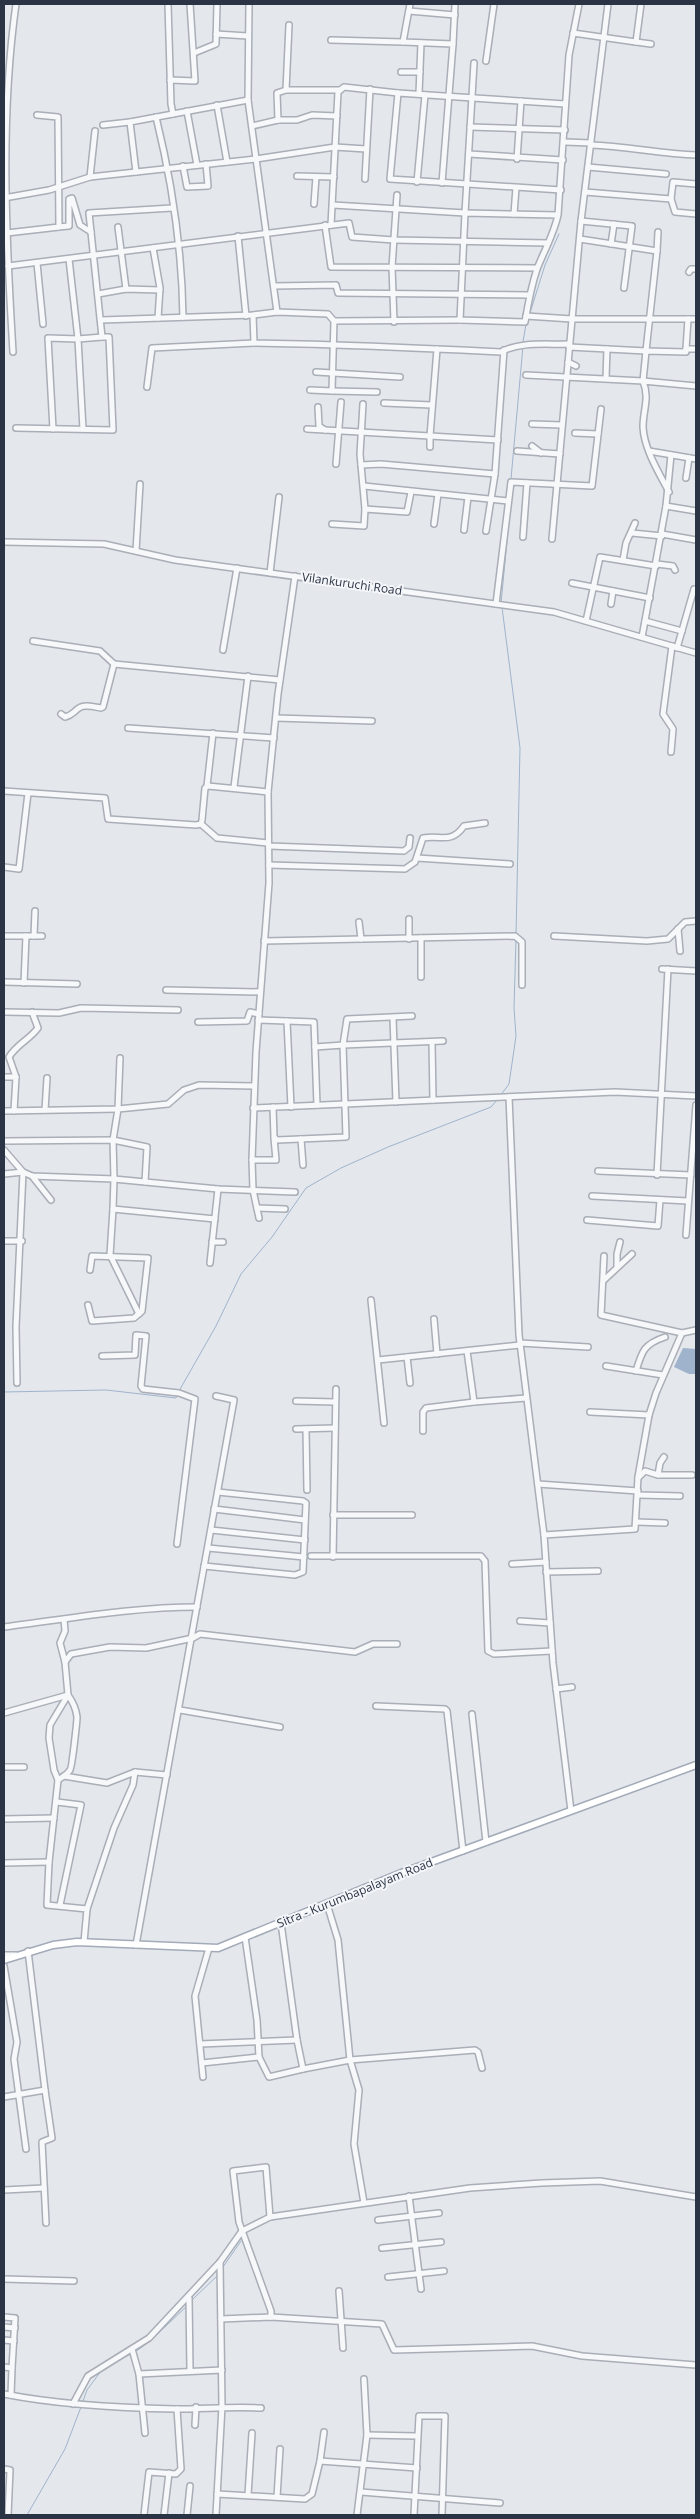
<svg xmlns="http://www.w3.org/2000/svg" width="700" height="2519" viewBox="0 0 700 2519" font-family="'Open Sans',sans-serif">
	<style>
		.water { fill: #9fb4cc }
		.lines { fill: none; stroke-linecap: round; stroke-linejoin: round }
		.stream { stroke: #9fb4cc; stroke-width: 1 }
		.minor-casing { stroke: #a9aeb7; stroke-width: 8 }
		.major-casing { stroke: #a3abb8; stroke-width: 9 }
		.minor { stroke: #f7f8fa; stroke-width: 5 }
		.major { stroke: #fff; stroke-width: 6 }
		.labels { text-anchor: middle; stroke-width: 4; stroke-linejoin: round; paint-order: stroke }
		.street-label { font-size: 12px; fill: #2b3445; stroke: #f4f6f9 }
	</style>
	<rect width="100%" height="100%" fill="#e4e7ec"/>
	<!-- water -->
	<polygon class="water" points="683,1348 696,1349 696,1374 689,1374 674,1367"/>
	<g class="lines">
		<!-- stream -->
		<g class="stream">
			<polyline points="530,313 545,265 559,234"/>
			<polyline points="523,342 526,324"/>
			<polyline points="511,479 523,346"/>
			<polyline points="501,604 510,508"/>
			<polyline points="502,607 520,748 516,935"/>
			<polyline points="500,1096 509,1084 516,1036 514,1008 516,939"/>
			<polyline points="179,1391 216,1326 241,1274 272,1237 306,1188 341,1168 388,1147 491,1107 498,1099"/>
			<polyline points="4,1392 106,1390 176,1398 177,1394"/>
			<polyline points="223,2267 241,2241"/>
			<polyline points="192,2300 218,2275"/>
			<polyline points="135,2352 149,2342 188,2305"/>
			<polyline points="117,2361 131,2354"/>
			<polyline points="82,2404 87,2390 101,2371"/>
			<polyline points="27,2515 65,2449 81,2407"/>
		</g>
		<defs>
			<g id="minor">
				<polyline points="168,4 171,104 173,114"/>
				<polyline points="249,4 248,100 277,312"/>
				<polyline points="410,4 403,42 453,44 442,183"/>
				<polyline points="409,11 455,15"/>
				<polyline points="573,33 636,42 641,4"/>
				<polyline points="216,34 248,36"/>
				<polyline points="331,40 403,42"/>
				<polyline points="636,42 651,44"/>
				<polyline points="453,44 455,4"/>
				<polyline points="194,53 216,44 217,4"/>
				<polyline points="486,61 494,4"/>
				<polyline points="401,72 420,72"/>
				<polyline points="170,80 195,81 190,4"/>
				<polyline points="286,90 289,25"/>
				<polyline points="419,94 421,43"/>
				<polyline points="217,105 227,162"/>
				<polyline points="187,111 197,165"/>
				<path d="M156,117C172,182 182,250 183,317"/>
				<polyline points="278,120 277,93 286,90 340,90"/>
				<polyline points="103,125 130,122"/>
				<polyline points="252,126 278,120 297,120 312,115 337,116"/>
				<polyline points="470,127 565,130"/>
				<polyline points="565,142 591,143"/>
				<path d="M591,145C626,146 661,154 696,155"/>
				<polyline points="469,154 563,160"/>
				<polyline points="517,159 521,101"/>
				<polyline points="183,166 187,187 208,186 206,164"/>
				<polyline points="588,167 666,174"/>
				<polyline points="136,172 130,122 248,100"/>
				<polyline points="297,176 334,177"/>
				<polyline points="90,177 95,131"/>
				<polyline points="365,179 370,89"/>
				<polyline points="417,182 425,95"/>
				<polyline points="696,184 673,182 671,199 675,212 696,214"/>
				<polyline points="561,190 390,179 398,93 565,104"/>
				<polyline points="585,192 671,199"/>
				<polyline points="4,198 49,190 90,177 256,159 335,147 366,149"/>
				<polyline points="314,204 316,177"/>
				<polyline points="333,205 465,213 474,63"/>
				<polyline points="514,214 516,188"/>
				<path d="M558,215L465,213L460,320L525,322C528,304 531,287 537,269C544,251 554,234 558,215L569,55L579,4"/>
				<polyline points="581,221 632,226 624,288"/>
				<polyline points="325,225 331,267 537,268"/>
				<polyline points="331,225 338,92 344,87 398,93"/>
				<polyline points="58,227 69,226 69,199 72,198 80,225 91,232"/>
				<polyline points="118,227 126,289"/>
				<polyline points="7,233 59,227 58,117 37,115"/>
				<polyline points="238,236 246,316"/>
				<polyline points="611,244 614,224"/>
				<polyline points="153,248 160,288 158,318"/>
				<polyline points="657,251 658,232"/>
				<polyline points="37,263 43,324"/>
				<polyline points="8,266 349,223 352,237 394,240 548,243"/>
				<polyline points="689,272 691,269 696,269"/>
				<polyline points="274,286 336,285 338,293 529,295"/>
				<polyline points="98,294 126,289 160,290"/>
				<path d="M253,315L254,343C336,344 419,348 501,352C521,341 547,345 569,344"/>
				<polyline points="526,316 572,319 696,319"/>
				<polyline points="101,320 253,315 277,312 328,314 334,321"/>
				<polyline points="394,322 392,267 397,195"/>
				<polyline points="569,347 646,351 657,251 580,239"/>
				<polyline points="686,349 688,319"/>
				<path d="M13,352C6,237 0,118 16,4"/>
				<polyline points="568,362 576,366"/>
				<polyline points="316,372 400,377"/>
				<polyline points="526,375 643,381 646,351 686,352 686,349 696,349"/>
				<polyline points="606,378 607,349"/>
				<polyline points="147,387 152,348 254,343"/>
				<polyline points="310,390 332,391 334,321 460,320"/>
				<polyline points="332,391 377,392"/>
				<polyline points="384,403 432,405"/>
				<polyline points="363,404 360,454 365,509"/>
				<polyline points="318,407 319,426 325,430"/>
				<polyline points="532,424 562,425"/>
				<polyline points="16,428 113,430 109,337 102,337 89,213 172,208"/>
				<polyline points="53,429 48,338 78,339 69,259"/>
				<polyline points="83,429 78,339 102,337"/>
				<polyline points="307,429 430,436 437,349"/>
				<polyline points="575,433 598,434"/>
				<polyline points="532,446 541,453"/>
				<polyline points="430,447 430,436 498,440"/>
				<polyline points="517,451 560,454"/>
				<polyline points="649,451 696,459"/>
				<polyline points="336,464 341,402"/>
				<polyline points="361,465 381,464 495,474"/>
				<polyline points="686,478 689,458"/>
				<polyline points="364,486 508,501"/>
				<path d="M669,492C659,473 644,449 643,427C643,409 650,399 643,381L696,386"/>
				<polyline points="666,506 671,455"/>
				<polyline points="332,524 364,526 365,509 407,512 411,492"/>
				<polyline points="434,524 438,494"/>
				<polyline points="464,530 468,497"/>
				<polyline points="486,531 495,474 504,350"/>
				<polyline points="632,533 662,536"/>
				<polyline points="662,534 696,540"/>
				<polyline points="523,537 527,483"/>
				<polyline points="552,539 581,221 608,4"/>
				<polyline points="4,542 104,544 175,560 554,612 696,653"/>
				<polyline points="136,551 140,484"/>
				<polyline points="623,560 626,543 635,523"/>
				<polyline points="657,564 673,566 675,570"/>
				<polyline points="270,573 279,497"/>
				<polyline points="572,583 650,598"/>
				<polyline points="496,604 511,482 592,486 601,409"/>
				<polyline points="611,604 613,591"/>
				<polyline points="586,621 600,557 656,566"/>
				<polyline points="645,621 682,631"/>
				<polyline points="642,637 666,506 696,511"/>
				<path d="M33,641L100,651L114,664L103,707L101,708C95,707 84,704 79,708C73,712 73,715 65,717L61,714"/>
				<polyline points="677,648 694,589"/>
				<polyline points="223,650 237,568"/>
				<polyline points="114,664 280,680"/>
				<polyline points="276,718 372,721"/>
				<polyline points="128,728 274,738"/>
				<polyline points="671,752 673,729 663,714 672,646"/>
				<polyline points="207,786 213,733"/>
				<polyline points="234,787 248,676"/>
				<polyline points="4,791 105,798 108,819 196,825 201,824 202,820 205,788 208,786 268,792"/>
				<polyline points="201,824 217,838 268,843 269,846 404,851 409,847 410,838"/>
				<polyline points="417,858 510,864"/>
				<path d="M269,865L405,869L415,862L423,838C442,835 451,844 464,826L485,823"/>
				<polyline points="4,867 19,869 28,793"/>
				<polyline points="409,919 409,939"/>
				<polyline points="359,922 361,939"/>
				<polyline points="678,929 680,951"/>
				<polyline points="4,936 42,936"/>
				<polyline points="34,936 35,911"/>
				<polyline points="554,936 647,941 668,939 685,922 696,921"/>
				<polyline points="264,941 515,936 522,942 522,985"/>
				<polyline points="662,969 696,971"/>
				<polyline points="421,977 421,938"/>
				<polyline points="4,982 77,984"/>
				<polyline points="24,983 26,936"/>
				<polyline points="166,990 260,992"/>
				<polyline points="4,1012 59,1013 81,1008 178,1010"/>
				<polyline points="412,1016 347,1019 343,1045 443,1041"/>
				<polyline points="393,1018 396,1102"/>
				<polyline points="258,1020 287,1021 291,1107"/>
				<polyline points="287,1021 314,1022 317,1105"/>
				<polyline points="198,1022 247,1021 250,1012 259,1014"/>
				<polyline points="432,1042 433,1100"/>
				<polyline points="4,1077 16,1077"/>
				<polyline points="509,1097 519,1335 544,1535"/>
				<polyline points="273,1107 274,1137 277,1140 346,1137 343,1045 315,1047"/>
				<polyline points="253,1108 615,1092 696,1096"/>
				<polyline points="45,1110 47,1078"/>
				<polyline points="4,1111 118,1109 120,1058"/>
				<path d="M14,1111L16,1077L9,1057C18,1043 28,1041 38,1028L32,1012"/>
				<polyline points="301,1139 303,1165"/>
				<polyline points="4,1141 113,1140 114,1179 218,1189 295,1192"/>
				<polyline points="4,1150 23,1172 16,1327 17,1383"/>
				<polyline points="252,1160 276,1160 274,1138"/>
				<polyline points="598,1171 691,1175"/>
				<polyline points="4,1174 23,1172 32,1176 114,1179 113,1209 215,1219"/>
				<polyline points="657,1175 668,969"/>
				<polyline points="32,1176 51,1200"/>
				<polyline points="145,1182 147,1147 113,1140 118,1109 168,1104 184,1090 199,1085 254,1086"/>
				<polyline points="592,1196 688,1201"/>
				<polyline points="257,1208 285,1209"/>
				<polyline points="113,1209 110,1255 139,1314"/>
				<polyline points="259,1218 253,1190 252,1160 256,1052 269,883 268,792 278,694 295,576"/>
				<polyline points="587,1220 658,1226 660,1200"/>
				<polyline points="686,1235 696,1105"/>
				<polyline points="4,1241 22,1241"/>
				<polyline points="212,1242 223,1242"/>
				<polyline points="604,1256 601,1315 682,1333"/>
				<polyline points="210,1263 218,1189"/>
				<polyline points="617,1266 617,1254 620,1242"/>
				<polyline points="604,1280 632,1254"/>
				<polyline points="371,1300 384,1423"/>
				<polyline points="88,1305 92,1321 134,1318 142,1311 148,1258 92,1256 90,1270"/>
				<polyline points="434,1319 437,1354"/>
				<polyline points="520,1343 588,1347"/>
				<polyline points="467,1351 474,1402 526,1398"/>
				<polyline points="102,1356 135,1355 136,1335 146,1336 141,1386 143,1389 179,1393 195,1399 177,1544"/>
				<polyline points="407,1357 410,1383"/>
				<polyline points="378,1360 520,1345"/>
				<polyline points="606,1366 663,1375"/>
				<path d="M636,1371C642,1351 644,1344 665,1337"/>
				<polyline points="296,1401 335,1402"/>
				<polyline points="590,1412 649,1415"/>
				<polyline points="296,1429 335,1428"/>
				<polyline points="306,1429 307,1490"/>
				<polyline points="423,1431 423,1412 426,1408 474,1402"/>
				<polyline points="658,1475 660,1463 664,1457"/>
				<polyline points="638,1478 645,1471 658,1475 692,1475"/>
				<polyline points="538,1484 638,1491"/>
				<polyline points="638,1495 680,1496"/>
				<polyline points="214,1509 305,1520"/>
				<polyline points="333,1515 412,1515"/>
				<polyline points="636,1522 665,1523"/>
				<polyline points="211,1530 305,1540"/>
				<polyline points="208,1548 304,1557"/>
				<polyline points="311,1556 481,1556 485,1561 488,1651 494,1654 552,1651"/>
				<polyline points="333,1557 336,1389"/>
				<polyline points="512,1564 546,1562"/>
				<polyline points="204,1566 295,1575 303,1572 306,1503 303,1501 218,1492"/>
				<polyline points="546,1572 598,1571"/>
				<polyline points="64,1619 65,1631 60,1643 65,1662 68,1695 50,1725 49,1738 54,1770 58,1780 49,1862 47,1905 87,1909 84,1942"/>
				<polyline points="520,1621 550,1623"/>
				<path d="M4,1627C68,1619 132,1607 197,1607"/>
				<polyline points="65,1662 71,1654 110,1647 146,1648 193,1638 200,1634 355,1652 373,1644 397,1644"/>
				<polyline points="556,1689 572,1687"/>
				<polyline points="376,1706 445,1709 447,1711 463,1851"/>
				<polyline points="180,1710 280,1727"/>
				<path d="M4,1713L68,1695C73,1702 76,1708 77,1717C77,1721 72,1768 70,1770C67,1775 62,1777 58,1780"/>
				<polyline points="472,1714 486,1842"/>
				<polyline points="4,1767 24,1767"/>
				<polyline points="64,1776 107,1783 135,1772 167,1775"/>
				<polyline points="57,1802 81,1805 60,1905"/>
				<polyline points="571,1811 553,1663 544,1535 635,1529 638,1477 649,1415 656,1393 682,1333 696,1330"/>
				<polyline points="4,1819 54,1818"/>
				<polyline points="4,1863 49,1862"/>
				<polyline points="327,1904 338,1940 350,2060 359,2090 354,2144 364,2203"/>
				<polyline points="87,1909 114,1828 133,1785 135,1772"/>
				<polyline points="281,1923 297,2040 303,2069 350,2060 475,2050 478,2052 482,2068"/>
				<polyline points="245,1937 257,2020 259,2057 269,2077 303,2069"/>
				<polyline points="136,1945 234,1400 216,1396"/>
				<polyline points="4,1955 16,1955"/>
				<polyline points="4,1966 17,2042 14,2059 26,2149"/>
				<polyline points="200,2044 297,2040"/>
				<polyline points="202,2063 259,2057"/>
				<polyline points="203,2077 195,1996 209,1948"/>
				<polyline points="45,2090 52,2138 42,2142 46,2223"/>
				<polyline points="4,2097 45,2090 28,1951"/>
				<polyline points="4,2190 44,2188"/>
				<polyline points="409,2196 421,2289"/>
				<polyline points="270,2217 266,2167 233,2171 239,2222 271,2311 271,2317"/>
				<polyline points="378,2220 439,2213"/>
				<polyline points="382,2248 441,2242"/>
				<polyline points="388,2277 444,2271"/>
				<polyline points="4,2279 74,2281"/>
				<polyline points="339,2291 343,2348"/>
				<polyline points="189,2298 190,2370"/>
				<polyline points="4,2317 15,2318 12,2368"/>
				<polyline points="221,2319 271,2317 382,2324 394,2350 532,2346 582,2356 696,2365"/>
				<polyline points="4,2327 15,2328"/>
				<polyline points="4,2340 14,2341"/>
				<polyline points="132,2349 139,2374 145,2433"/>
				<polyline points="4,2367 12,2368 11,2395"/>
				<polyline points="139,2374 222,2370"/>
				<path d="M4,2394C60,2405 119,2408 176,2409C205,2409 232,2406 261,2408"/>
				<polyline points="73,2404 88,2376 149,2338 220,2262 242,2231 270,2217 470,2188 542,2183 600,2181 696,2197"/>
				<polyline points="195,2425 196,2407"/>
				<polyline points="367,2435 416,2436"/>
				<polyline points="320,2461 324,2432"/>
				<polyline points="4,2469 10,2470 8,2515"/>
				<polyline points="361,2492 500,2503"/>
				<polyline points="217,2494 305,2499 312,2494 320,2461 417,2468"/>
				<polyline points="248,2495 252,2433"/>
				<polyline points="277,2497 280,2449"/>
				<polyline points="144,2515 149,2472 176,2474 181,2469 177,2409"/>
				<polyline points="164,2515 169,2473"/>
				<polyline points="187,2515 190,2486"/>
				<polyline points="216,2515 222,2406 220,2262"/>
				<polyline points="357,2515 367,2435 364,2379"/>
				<polyline points="414,2515 419,2416 445,2416 442,2515"/>
			</g>
			<polyline id="major" points="4,1960 53,1945 77,1942 218,1948 404,1872 696,1765"/>
		</defs>
		<!-- minor casing -->
		<use href="#minor" class="minor-casing"/>
		<!-- major casing -->
		<use href="#major" class="major-casing"/>
		<!-- minor -->
		<use href="#minor" class="minor"/>
		<!-- major -->
		<use href="#major" class="major"/>
	</g>
	<g class="labels">
		<!-- street labels -->
		<g class="street-label">
			<text transform="translate(352 584) rotate(8)" y="4">Vilankuruchi Road</text>
			<text transform="translate(355 1893) rotate(-22)" y="4">Sitra - Kurumbapalayam Road</text>
		</g>
	</g>
	<!-- border -->
	<rect width="700" height="2519" fill="none" stroke="#2b3445" stroke-width="10"/>
</svg>
